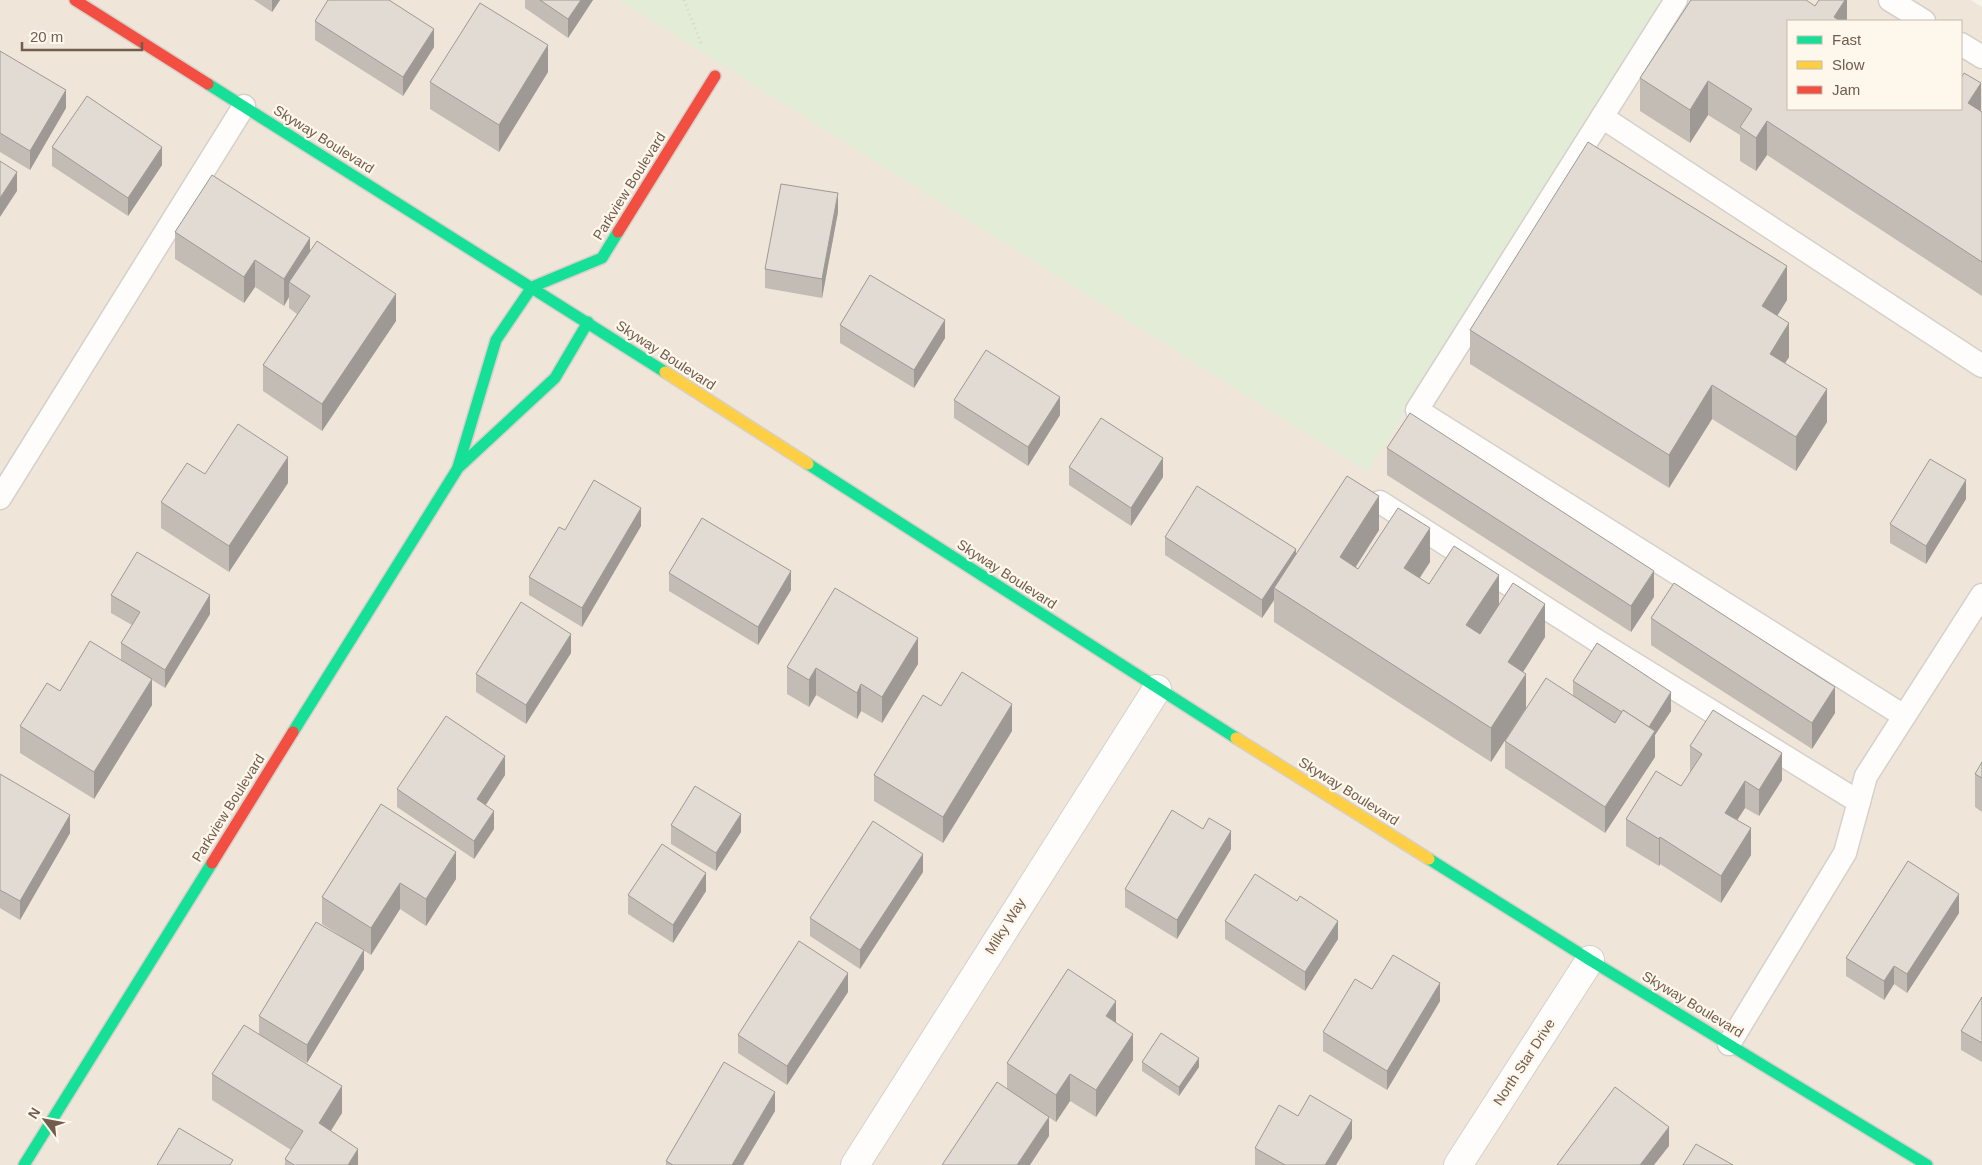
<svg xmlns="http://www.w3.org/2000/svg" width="1982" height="1165" viewBox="0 0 1982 1165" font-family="Helvetica,sans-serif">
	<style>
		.residential { fill: #efe6d9; fill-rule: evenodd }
		.green { fill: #e2ecd7 }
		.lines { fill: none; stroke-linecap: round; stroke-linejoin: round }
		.lane-casing { stroke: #d5d0c9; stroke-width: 25 }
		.street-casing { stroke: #d5d0c9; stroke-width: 30 }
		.fast-casing { stroke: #d6d0c9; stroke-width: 14 }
		.slow-casing { stroke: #d6d0c9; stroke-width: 14 }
		.jam-casing { stroke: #d6d0c9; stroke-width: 14 }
		.path { stroke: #d9d3ce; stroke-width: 3; stroke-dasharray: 1 4; stroke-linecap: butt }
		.lane { stroke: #fefdfc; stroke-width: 22 }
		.street { stroke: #fefdfc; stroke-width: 28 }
		.fast { stroke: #16e098; stroke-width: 11 }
		.slow { stroke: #ffcf43; stroke-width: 11 }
		.jam { stroke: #f24e42; stroke-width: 11 }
		.wall { fill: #c2bcb5 }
		.shaded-wall { fill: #9e9994 }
		.building { fill: #e2dbd3; stroke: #9e9994 }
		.labels { text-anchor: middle; stroke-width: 4.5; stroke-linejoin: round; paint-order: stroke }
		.street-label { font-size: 14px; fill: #725c4d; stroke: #fef8ec }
	</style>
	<rect width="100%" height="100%" fill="#f6f3eb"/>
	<!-- residential -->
	<path class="residential" d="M0,0H624L1368,472L1661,0H1971L1982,7V1165H0ZM1788,21H1961V109H1788Z"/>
	<!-- green -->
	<polygon class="green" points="619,0 1661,0 1368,472"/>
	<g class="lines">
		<defs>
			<g id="lane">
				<polyline points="1676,0 1417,410 1904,716"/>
				<polyline points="1890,0 1924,21"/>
				<polyline points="1961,44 1982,57"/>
				<polyline points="1602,117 1982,366"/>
				<polyline points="0,498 244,106"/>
				<polyline points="1380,502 1599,642 1859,802"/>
				<polyline points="1729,1044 1845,853 1866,776 1982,595"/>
			</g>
			<g id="street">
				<polyline points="855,1165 1157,689"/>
				<polyline points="1458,1165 1590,960"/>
			</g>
			<g id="fast">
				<polyline points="208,84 665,372"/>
				<polyline points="808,464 1236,738"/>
				<polyline points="458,467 496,340 532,287 602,258 618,232"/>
				<polyline points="293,732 458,468 555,378 588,322"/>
				<polyline points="1429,859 1590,960 1927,1165"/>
				<polyline points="24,1165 212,863"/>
			</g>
			<g id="slow">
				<polyline points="665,372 808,464"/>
				<polyline points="1236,738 1429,859"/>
			</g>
			<g id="jam">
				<polyline points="75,0 208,84"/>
				<polyline points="618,232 715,76"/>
				<polyline points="212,863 293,732"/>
			</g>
		</defs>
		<!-- lane casing -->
		<use href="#lane" class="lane-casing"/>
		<!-- street casing -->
		<use href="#street" class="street-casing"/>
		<!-- fast casing -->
		<use href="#fast" class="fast-casing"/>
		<!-- slow casing -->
		<use href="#slow" class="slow-casing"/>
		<!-- jam casing -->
		<use href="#jam" class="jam-casing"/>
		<!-- path -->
		<polyline class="path" points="684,0 702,46"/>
		<!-- lane -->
		<use href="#lane" class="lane"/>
		<!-- street -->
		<use href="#street" class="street"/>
		<!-- fast -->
		<use href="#fast" class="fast"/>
		<!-- slow -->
		<use href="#slow" class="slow"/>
		<!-- jam -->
		<use href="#jam" class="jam"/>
	</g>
	<!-- wall -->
	<g class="wall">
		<polygon points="254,0 280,0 272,12"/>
		<polygon points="525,0 593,0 568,38 525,8"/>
		<polygon points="1847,0 1847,21 1788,21 1982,112 1982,296 1767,155 1756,171 1740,161 1740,135 1708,115 1690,143 1640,111 1640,78 1815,6"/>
		<polygon points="315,21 434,47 403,96 315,40"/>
		<polygon points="0,51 66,108 30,170 0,152"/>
		<polygon points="548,72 499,152 430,109 430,82"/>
		<polygon points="52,147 162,165 128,216 52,166"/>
		<polygon points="838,212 822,298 765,288 765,269"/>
		<polygon points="175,232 310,251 396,321 322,431 263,391 263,365 297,314 289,308 289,297 284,306 255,287 244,303 175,259"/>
		<polygon points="1787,300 1777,316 1789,357 1785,363 1827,422 1796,471 1712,419 1669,488 1470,364 1470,330"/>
		<polygon points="840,325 945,338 914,388 840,343"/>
		<polygon points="954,400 1060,415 1028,466 954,418"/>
		<polygon points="1387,448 1654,597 1631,632 1387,475"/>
		<polygon points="1069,467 1163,477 1131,526 1069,485"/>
		<polygon points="288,483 229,572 161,528 161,502"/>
		<polygon points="1966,499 1926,564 1890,543 1890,524"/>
		<polygon points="641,526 582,627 529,595 529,577 565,530"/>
		<polygon points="1379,530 1356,567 1358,569 1430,562 1420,578 1429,584 1499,606 1545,637 1523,672 1526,708 1491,762 1274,622 1274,600 1262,618 1165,555 1165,537 1296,555"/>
		<polygon points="669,573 791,590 758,645 669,591"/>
		<polygon points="111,595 210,614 165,688 152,680 152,705 94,799 20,753 20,726 60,691 121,660 121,643 132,625 111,613"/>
		<polygon points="1651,618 1835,713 1812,749 1651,645"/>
		<polygon points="571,653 526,724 476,692 476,674"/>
		<polygon points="918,664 882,723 861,711 857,719 816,695 809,707 787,694 787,667"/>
		<polygon points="1573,681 1671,711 1655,735 1655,757 1605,833 1505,768 1505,741 1573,696"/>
		<polygon points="941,706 1012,731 943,843 874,801 874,775"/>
		<polygon points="1690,746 1782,780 1759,816 1745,808 1737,820 1751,855 1721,903 1660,864 1659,866 1626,846 1626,819 1681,786 1690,772"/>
		<polygon points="1982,762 1982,812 1975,807 1975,774"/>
		<polygon points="0,774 70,833 20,920 0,908"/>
		<polygon points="505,775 486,805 494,829 474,859 397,807 397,789"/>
		<polygon points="381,804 456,879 426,926 400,909 371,955 322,924 322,897"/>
		<polygon points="671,825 741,832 716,871 671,844"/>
		<polygon points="1231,849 1177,939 1125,907 1125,889"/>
		<polygon points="923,872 860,969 810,936 810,918"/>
		<polygon points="706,891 673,943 628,914 628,895"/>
		<polygon points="1297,901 1338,939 1305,991 1225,939 1225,921"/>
		<polygon points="1959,913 1907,993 1894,984 1884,1000 1846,976 1846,958"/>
		<polygon points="364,969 307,1063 263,1037 342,1113 330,1131 358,1165 285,1165 285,1159 291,1150 212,1100 212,1074 259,1034 259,1016"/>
		<polygon points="848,992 787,1085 738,1053 738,1035"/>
		<polygon points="1982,997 1982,1062 1961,1050 1961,1031"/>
		<polygon points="1440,1001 1387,1090 1323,1051 1323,1032"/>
		<polygon points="1116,1022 1133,1060 1096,1117 1070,1101 1056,1122 1016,1096 1049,1136 1007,1089 1007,1063"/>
		<polygon points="1142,1062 1199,1067 1179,1096 1142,1071"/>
		<polygon points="775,1111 743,1165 666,1165 666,1161"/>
		<polygon points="1298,1116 1352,1138 1336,1165 1255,1165 1255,1148"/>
	</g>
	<!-- shaded-wall -->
	<g class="shaded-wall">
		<polygon points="272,0 280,0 272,12"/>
		<polygon points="581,0 593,0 568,38 568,19"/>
		<polygon points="1845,0 1847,0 1847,21 1834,21 1834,17"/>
		<polygon points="434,29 434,47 403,96 403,77"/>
		<polygon points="548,45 548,72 499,152 499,125"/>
		<polygon points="1708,81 1708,115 1690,143 1690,110"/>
		<polygon points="1981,83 1981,117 1968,103"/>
		<polygon points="66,90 66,108 30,170 30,151"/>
		<polygon points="1767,121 1767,155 1756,171 1756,138"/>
		<polygon points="162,147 162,165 128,216 128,198"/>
		<polygon points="17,172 17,191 0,217 0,198"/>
		<polygon points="838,193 838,212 822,298 822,279"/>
		<polygon points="310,238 310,265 289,282 289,297 284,306 284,279"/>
		<polygon points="255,260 255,287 244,303 244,277"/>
		<polygon points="1787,266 1787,300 1762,340 1762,306"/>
		<polygon points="396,294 396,321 322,431 322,404"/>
		<polygon points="945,320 945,338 914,388 914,370"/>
		<polygon points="1789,323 1789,357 1770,387 1770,354"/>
		<polygon points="1712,385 1712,419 1669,488 1669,455"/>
		<polygon points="1827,389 1827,422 1796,471 1796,437"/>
		<polygon points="1060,397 1060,415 1028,466 1028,447"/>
		<polygon points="288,457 288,483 229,572 229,546"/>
		<polygon points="1163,458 1163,477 1131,526 1131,508"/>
		<polygon points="1966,480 1966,499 1926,564 1926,546"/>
		<polygon points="1379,496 1379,530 1340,591 1340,557"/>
		<polygon points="641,508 641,526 582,627 582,608"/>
		<polygon points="1430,528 1430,562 1404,601 1404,568"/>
		<polygon points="1296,549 1296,567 1274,588 1274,600 1262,618 1262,600"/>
		<polygon points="791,571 791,590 758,645 758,627"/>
		<polygon points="1654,571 1654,597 1631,632 1631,606"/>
		<polygon points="1499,575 1499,608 1466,658 1466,625"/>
		<polygon points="210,595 210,614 165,688 165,670"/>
		<polygon points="1545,604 1545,637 1508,696 1508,662"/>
		<polygon points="571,634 571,653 526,724 526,705"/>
		<polygon points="918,638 918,664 882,723 882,697"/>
		<polygon points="816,668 816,695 809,707 809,680"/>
		<polygon points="1526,674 1526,708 1491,762 1491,728"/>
		<polygon points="152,679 152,705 94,799 94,772"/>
		<polygon points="861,684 861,711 857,719 857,693"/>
		<polygon points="1835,687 1835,713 1812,749 1812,723"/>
		<polygon points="1671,692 1671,711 1655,735 1655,757 1605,833 1605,807 1647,729"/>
		<polygon points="1012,704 1012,731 943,843 943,817"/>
		<polygon points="1782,753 1782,780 1759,816 1759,790"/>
		<polygon points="505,756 505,775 477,818 477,799"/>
		<polygon points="1745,781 1745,808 1725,839 1725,813"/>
		<polygon points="494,811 494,829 474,859 474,841"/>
		<polygon points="741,814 741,832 716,871 716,853"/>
		<polygon points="70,815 70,833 20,920 20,901"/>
		<polygon points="1751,828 1751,855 1721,903 1721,876"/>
		<polygon points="1231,831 1231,849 1177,939 1177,920"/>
		<polygon points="1660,837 1660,864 1659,866 1659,839"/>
		<polygon points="456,852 456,879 426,926 426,899"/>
		<polygon points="923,854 923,872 860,969 860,950"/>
		<polygon points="706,873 706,891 673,943 673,925"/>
		<polygon points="400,883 400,909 371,955 371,928"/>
		<polygon points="1959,894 1959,913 1907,993 1907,974"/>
		<polygon points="1338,921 1338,939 1305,991 1305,972"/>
		<polygon points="364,950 364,969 307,1063 307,1045"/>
		<polygon points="1894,966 1894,984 1884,1000 1884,981"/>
		<polygon points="848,973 848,992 787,1085 787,1066"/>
		<polygon points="1440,983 1440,1001 1387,1090 1387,1071"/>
		<polygon points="1116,1001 1116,1027 1106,1016"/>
		<polygon points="1133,1034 1133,1060 1096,1117 1096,1090"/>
		<polygon points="1199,1058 1199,1067 1179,1096 1179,1087"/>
		<polygon points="1070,1074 1070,1101 1056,1122 1056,1095"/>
		<polygon points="342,1086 342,1113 319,1150 319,1123"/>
		<polygon points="775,1092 775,1111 743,1165 732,1165"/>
		<polygon points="1049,1117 1049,1136 1030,1165 1017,1165"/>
		<polygon points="1352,1120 1352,1138 1336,1165 1325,1165"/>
		<polygon points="1669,1127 1669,1146 1654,1165 1640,1165"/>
		<polygon points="358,1149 358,1165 348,1165"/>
	</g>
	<!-- building -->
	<g class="building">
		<polygon points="328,0 389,0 434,29 403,77 315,21"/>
		<polygon points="540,0 581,0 568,19"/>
		<polygon points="1691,0 1806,0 1815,6 1819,0 1845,0 1834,17 1840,21 1788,21 1788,109 1961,109 1961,78 1964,73 1981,83 1968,103 1982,112 1982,262 1767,121 1756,138 1740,127 1752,109 1708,81 1690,110 1640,78"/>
		<polygon points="480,3 548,45 499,125 430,82"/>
		<polygon points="0,51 66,90 30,151 0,133"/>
		<polygon points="87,96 162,147 128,198 52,147"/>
		<polygon points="1588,142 1787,266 1762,306 1789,323 1770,354 1827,389 1796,437 1712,385 1669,455 1470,330"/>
		<polygon points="0,161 17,172 0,198"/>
		<polygon points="212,175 310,238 284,279 255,260 244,277 175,232"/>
		<polygon points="781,184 838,193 822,279 765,269"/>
		<polygon points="317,241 396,294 322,404 263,365 310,296 289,282"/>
		<polygon points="870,275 945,320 914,370 840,325"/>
		<polygon points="986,350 1060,397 1028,447 954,400"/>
		<polygon points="1410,413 1654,571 1631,606 1387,448"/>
		<polygon points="1101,418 1163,458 1131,508 1069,467"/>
		<polygon points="238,424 288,457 229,546 161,502 187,463 205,474"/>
		<polygon points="1930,459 1966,480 1926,546 1890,524"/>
		<polygon points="1347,476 1379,496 1340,557 1358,569 1398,508 1430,528 1404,568 1429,584 1454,546 1499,575 1466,625 1480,634 1513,583 1545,604 1508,662 1526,674 1491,728 1274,588"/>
		<polygon points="594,480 641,508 582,608 529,577 559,527 565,530"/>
		<polygon points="1197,486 1296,549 1262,600 1165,537"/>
		<polygon points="702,518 791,571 758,627 669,573"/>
		<polygon points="137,552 210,595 165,670 121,643 140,612 111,595"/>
		<polygon points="1674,583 1835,687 1812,723 1651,618"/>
		<polygon points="835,588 918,638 882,697 861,684 857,693 816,668 809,680 787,667"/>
		<polygon points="521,602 571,634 526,705 476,674"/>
		<polygon points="90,641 152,679 94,772 20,726 47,683 60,691"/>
		<polygon points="1597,643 1671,692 1649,727 1623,710 1622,712 1573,681"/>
		<polygon points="962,672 1012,704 943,817 874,775 923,695 941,706"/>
		<polygon points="1546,678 1615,723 1623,710 1655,731 1605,807 1505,741"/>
		<polygon points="1713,710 1782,753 1759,790 1745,781 1725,813 1751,828 1721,876 1660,837 1659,839 1626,819 1656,771 1681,786 1702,754 1690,746"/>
		<polygon points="446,716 505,756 477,799 494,811 474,841 397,789"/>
		<polygon points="1982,762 1982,778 1975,774"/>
		<polygon points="0,774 70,815 20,901 0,890"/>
		<polygon points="695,786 741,814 716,853 671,825"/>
		<polygon points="381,804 456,852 426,899 400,883 371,928 322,897"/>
		<polygon points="1172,810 1203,829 1209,818 1231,831 1177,920 1125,889"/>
		<polygon points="873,821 923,854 860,950 810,918"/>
		<polygon points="662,844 706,873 673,925 628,895"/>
		<polygon points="1908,861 1959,894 1907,974 1894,966 1884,981 1846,958"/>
		<polygon points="1255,874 1297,901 1300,896 1338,921 1305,972 1225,921"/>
		<polygon points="316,922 364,950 307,1045 259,1016"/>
		<polygon points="799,941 848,973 787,1066 738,1035"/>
		<polygon points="1393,955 1440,983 1387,1071 1323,1032 1355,979 1372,989"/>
		<polygon points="1068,969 1116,1001 1106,1016 1133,1034 1096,1090 1070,1074 1056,1095 1007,1063"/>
		<polygon points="1982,997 1982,1043 1961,1031"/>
		<polygon points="244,1025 342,1086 319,1123 358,1149 348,1165 294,1165 285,1159 303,1131 212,1074"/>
		<polygon points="1161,1033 1199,1058 1179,1087 1142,1062"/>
		<polygon points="724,1062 775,1092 732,1165 673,1165 666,1161"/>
		<polygon points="997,1082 1049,1117 1017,1165 942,1165"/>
		<polygon points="1615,1087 1669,1127 1640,1165 1557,1165"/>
		<polygon points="1310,1095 1352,1120 1325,1165 1285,1165 1255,1148 1279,1105 1298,1116"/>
		<polygon points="179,1128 233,1160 230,1165 157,1165"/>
		<polygon points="1696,1144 1733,1165 1683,1165"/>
	</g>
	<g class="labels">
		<!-- street labels -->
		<g class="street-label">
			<text transform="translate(324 139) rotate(32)" y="5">Skyway Boulevard</text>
			<text transform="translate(629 186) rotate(-58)" y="5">Parkview Boulevard</text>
			<text transform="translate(666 355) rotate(33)" y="5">Skyway Boulevard</text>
			<text transform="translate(1007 574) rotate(33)" y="5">Skyway Boulevard</text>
			<text transform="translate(1349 791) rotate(32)" y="5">Skyway Boulevard</text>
			<text transform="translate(228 808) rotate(-58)" y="5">Parkview Boulevard</text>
			<text transform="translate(1005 926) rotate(-58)" y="5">Milky Way</text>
			<text transform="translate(1693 1004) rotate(31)" y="5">Skyway Boulevard</text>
			<text transform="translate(1524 1062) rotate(-57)" y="5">North Star Drive</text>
		</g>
	</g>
	<!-- legend -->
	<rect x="1787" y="20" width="175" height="90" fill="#fef8ec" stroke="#c6baac"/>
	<rect x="1797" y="36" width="25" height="8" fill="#16e098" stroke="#c6baac"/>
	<text x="1832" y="45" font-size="15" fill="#725c4d">Fast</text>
	<rect x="1797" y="61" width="25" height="8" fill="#ffcf43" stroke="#c6baac"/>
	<text x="1832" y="70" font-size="15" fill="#725c4d">Slow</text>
	<rect x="1797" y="86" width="25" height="8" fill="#f24e42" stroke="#c6baac"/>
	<text x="1832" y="95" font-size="15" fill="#725c4d">Jam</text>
	<!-- north arrow -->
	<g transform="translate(45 1120) rotate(302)" stroke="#fef8ec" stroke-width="4" paint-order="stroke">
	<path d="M0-4L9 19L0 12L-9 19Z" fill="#725c4d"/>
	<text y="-8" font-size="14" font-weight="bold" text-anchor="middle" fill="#725c4d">N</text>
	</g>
	<!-- scale -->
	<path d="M22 42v8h120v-8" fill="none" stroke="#725c4d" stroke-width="2.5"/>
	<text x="30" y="42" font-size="15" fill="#725c4d" stroke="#fef8ec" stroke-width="4" paint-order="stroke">20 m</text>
</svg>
